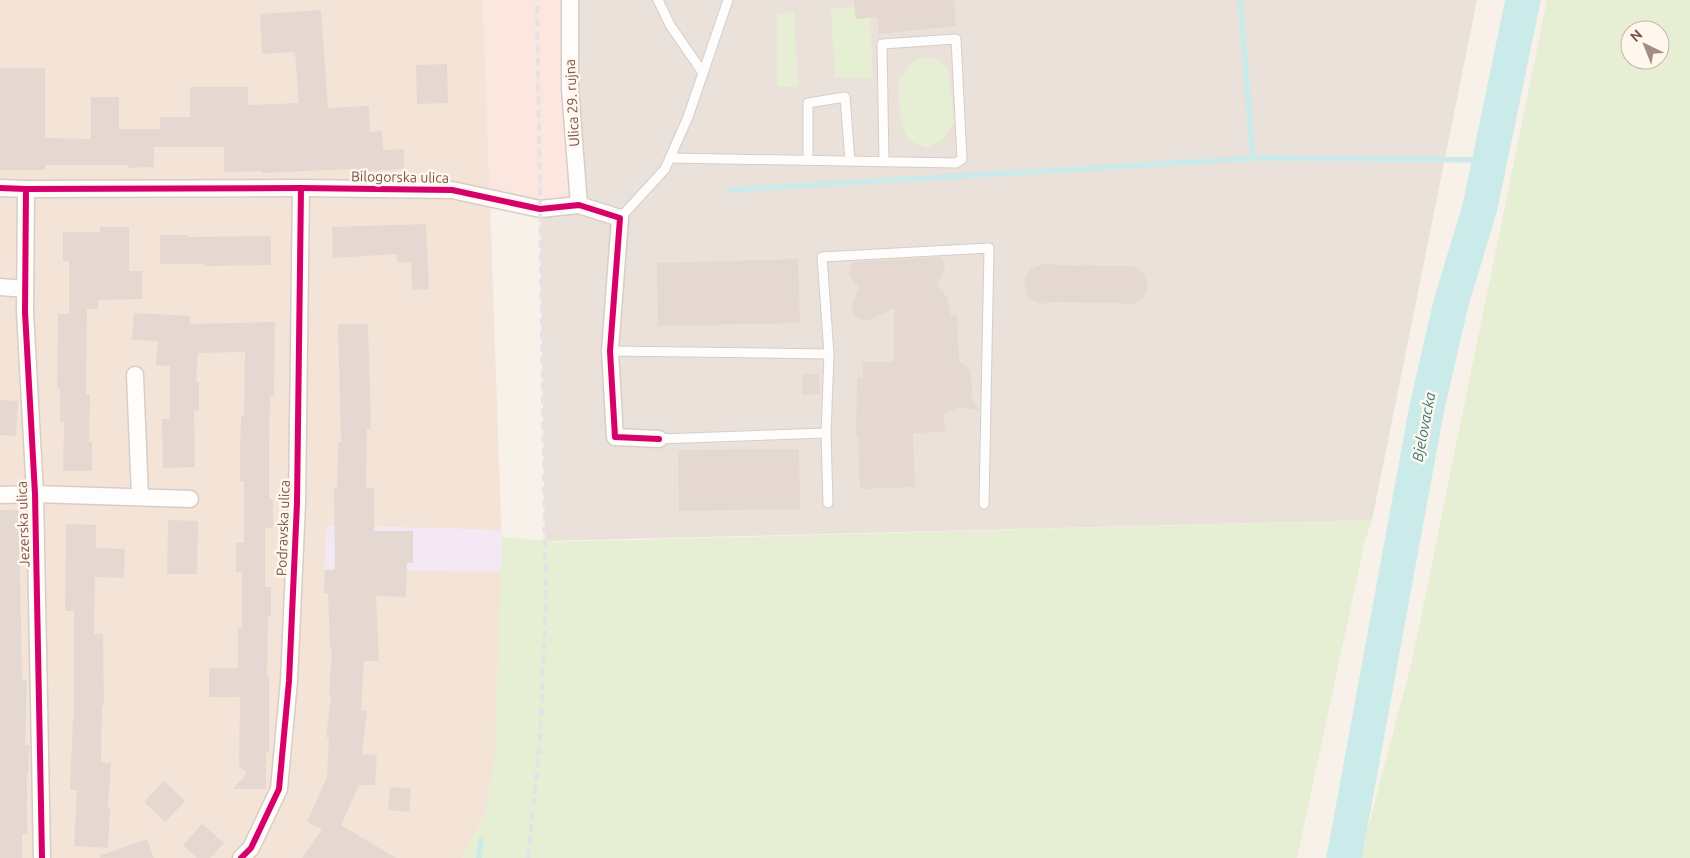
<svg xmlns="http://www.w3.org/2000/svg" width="1690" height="858" viewBox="0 0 1690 858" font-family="Ubuntu,sans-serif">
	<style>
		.residential { fill: #f4e4d8 }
		.commercial { fill: #fce7e0 }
		.industrial { fill: #ebe1db }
		.education { fill: #f3e8f3 }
		.green { fill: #e6efd3; fill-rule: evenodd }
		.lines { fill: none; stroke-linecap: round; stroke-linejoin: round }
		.stream { stroke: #caebea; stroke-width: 5.5 }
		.river { stroke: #caebea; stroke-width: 35 }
		.building { fill: #e5d8d1 }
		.service-casing { stroke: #d7cdc7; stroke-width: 11 }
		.minor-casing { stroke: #d7cdc7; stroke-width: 19 }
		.service { stroke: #fefdfc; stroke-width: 9 }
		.minor { stroke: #fefdfc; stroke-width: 16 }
		.rail { stroke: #e4e2e5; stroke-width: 4; stroke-dasharray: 8 5; stroke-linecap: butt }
		.cycleway-casing { stroke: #fff6ed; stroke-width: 9 }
		.cycleway { stroke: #d6006c; stroke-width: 6 }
		.labels { text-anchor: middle; stroke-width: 5; stroke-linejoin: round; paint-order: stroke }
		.street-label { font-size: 14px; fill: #7a5447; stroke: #fff6ed }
		.water-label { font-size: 15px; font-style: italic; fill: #387c81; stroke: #fff6ed }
	</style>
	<rect width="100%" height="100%" fill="#f8f1ea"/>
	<!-- residential -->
	<polygon class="residential" points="0,0 483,0 507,691 485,816 462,858 0,858"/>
	<!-- commercial -->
	<polygon class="commercial" points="483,0 570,0 579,205 490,198"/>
	<!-- industrial -->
	<polygon class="industrial" points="570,0 1477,0 1372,520 545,541 540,209 579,205"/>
	<!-- education -->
	<polygon class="education" points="327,525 502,530 503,572 324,569"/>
	<!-- green -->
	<g class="green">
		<path d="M1547,0H1690V858H1360L1412,661ZM1630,30H1660V60H1630Z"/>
		<polygon points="855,7 856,19 870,18 873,78 835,78 831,9"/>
		<polygon points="794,12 798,87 777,87 777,14"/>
		<polygon points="934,57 948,69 954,123 944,138 928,148 908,140 900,118 898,81 909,65 918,59"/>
		<polygon points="1372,520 1365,541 1297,858 462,858 485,816 495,757 502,537 556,542"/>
	</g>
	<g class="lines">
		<!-- stream -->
		<g class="stream">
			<polyline points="1240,0 1253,158"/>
			<polyline points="729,190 1260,158 1490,160"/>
			<polyline points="479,858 481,840"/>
		</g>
		<!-- river -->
		<polyline class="river" points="1344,858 1427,407 1451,303 1480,207 1523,0"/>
	</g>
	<!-- building -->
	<g class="building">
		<polygon points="854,0 954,0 956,26 879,34 877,17 856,19"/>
		<polygon points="321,10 328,108 369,106 370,132 382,131 383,150 404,149 404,169 351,172 351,169 262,173 262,171 224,172 224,147 154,147 154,167 128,168 128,165 45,165 45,170 0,170 0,68 45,68 45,138 91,139 91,97 119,97 119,129 160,129 160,117 190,117 190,87 248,87 248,105 299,103 295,52 262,54 260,14"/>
		<polygon points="447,64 448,103 417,104 416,65"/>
		<polygon points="426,224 429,289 412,290 411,262 397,263 397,254 333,258 332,227"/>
		<polygon points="100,227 129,227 129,271 142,271 142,299 98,300 98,309 87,309 86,394 90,394 89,442 92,442 92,471 63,471 64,422 60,422 60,389 57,389 58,314 69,314 69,261 63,261 63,232 100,232"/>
		<polygon points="160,235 189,235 189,237 271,236 271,265 204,266 204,264 160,264"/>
		<polygon points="940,257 944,262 945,267 937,286 947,297 951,315 957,315 959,361 970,370 972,386 971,396 980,411 959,407 944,414 945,432 913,433 915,487 860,489 858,435 856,436 857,378 863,378 863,362 894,362 894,308 869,320 864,320 856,317 852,310 851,306 859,288 849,275 850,266 853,262"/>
		<polygon points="798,259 800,323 658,326 657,263"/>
		<polygon points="1044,264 1078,266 1086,264 1094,266 1134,266 1144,274 1148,287 1142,299 1131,305 1118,303 1053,302 1041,304 1029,298 1026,293 1024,280 1031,269"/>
		<polygon points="134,313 190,316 190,324 275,322 274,396 270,396 269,444 269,499 273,499 273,528 265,528 265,587 271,587 271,616 268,616 267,677 269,677 269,752 266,752 266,789 233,789 247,773 239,766 240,697 209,697 209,668 238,668 238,628 242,628 242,572 236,572 236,543 244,543 244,481 240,481 240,452 241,416 244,416 245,352 198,353 196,382 199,382 199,411 194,411 195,467 163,468 162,419 170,419 170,366 156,365 158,341 132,340"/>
		<polygon points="338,324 368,324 371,429 367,429 366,488 374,488 374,531 413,531 413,563 407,563 406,597 376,596 379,661 364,661 361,710 367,711 362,754 377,755 375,785 359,785 341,825 396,858 302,858 322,829 307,822 327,777 329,738 326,737 331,696 329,695 332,647 330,647 328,593 324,593 325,570 335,570 334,487 337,487 338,442 341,442"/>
		<polygon points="802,374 819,374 820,394 802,395"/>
		<polygon points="0,400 18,401 16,436 0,435"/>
		<polygon points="799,449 800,509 679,511 678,450"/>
		<polygon points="0,510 19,510 22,680 27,680 25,745 29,745 28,773 27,773 27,834 22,834 22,858 0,858"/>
		<polygon points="168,520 198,521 197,574 167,574"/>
		<polygon points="66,524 96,525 96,548 125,549 124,578 95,577 94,634 103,634 104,705 102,705 101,762 111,763 108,808 110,808 108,848 74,846 77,790 70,790 73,718 74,718 74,611 65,611"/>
		<polygon points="164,781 185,801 165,822 144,802"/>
		<polygon points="390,787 411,789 409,812 388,810"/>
		<polygon points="202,824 224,843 210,858 197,858 183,845"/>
		<polygon points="147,839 154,858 100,858 99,856"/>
	</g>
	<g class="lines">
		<defs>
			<g id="service">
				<polyline points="658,0 670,25 703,73"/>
				<polyline points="670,158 956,163 962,159 956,39 882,44 884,162"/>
				<polyline points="808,160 808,103 845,97 850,161"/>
				<polyline points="620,218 665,169 688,117 728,0"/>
				<polyline points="610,351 829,354 822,257 989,248 984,504"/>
				<polyline points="826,433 828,503"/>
				<polyline points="659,439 826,433 829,354"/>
			</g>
			<g id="minor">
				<polyline points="570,0 570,88 579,205"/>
				<polyline points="0,188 26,189 301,188 452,190 540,209 579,205 620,218 610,351 615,437 659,439"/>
				<polyline points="26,189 25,312 35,494 42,858"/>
				<polyline points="0,287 25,289"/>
				<polyline points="135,375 140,497"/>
				<polyline points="0,495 35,494 190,499"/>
				<polyline points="241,858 251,848 279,789 289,681 297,503 301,188"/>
			</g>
		</defs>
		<!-- service casing -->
		<use href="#service" class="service-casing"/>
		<!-- minor casing -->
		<use href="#minor" class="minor-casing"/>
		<!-- service -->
		<use href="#service" class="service"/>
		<!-- minor -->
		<use href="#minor" class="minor"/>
		<!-- rail -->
		<polyline class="rail" points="528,858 540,741 546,599 537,0"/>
		<defs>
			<g id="cycleway">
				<polyline points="0,188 26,189 301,188 452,190 540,209 579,205 620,218 610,351 615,437 659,439"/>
				<polyline points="26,189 25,312 35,494 42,858"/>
				<polyline points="241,858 251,848 279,789 289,681 297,503 301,188"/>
			</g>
		</defs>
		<!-- cycleway casing -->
		<use href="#cycleway" class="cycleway-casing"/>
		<!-- cycleway -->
		<use href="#cycleway" class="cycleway"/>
	</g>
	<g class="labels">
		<!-- street labels -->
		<g class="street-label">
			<text transform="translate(572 103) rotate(-93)" y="5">Ulica 29. rujna</text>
			<text transform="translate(400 177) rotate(1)" y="5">Bilogorska ulica</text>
			<text transform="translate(23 524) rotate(-92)" y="5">Jezerska ulica</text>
			<text transform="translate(283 528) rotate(-88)" y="5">Podravska ulica</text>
		</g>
		<!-- water labels -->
		<g class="water-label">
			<text transform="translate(1424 427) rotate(-79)" y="5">Bjelovacka</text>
		</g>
	</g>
	<!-- north arrow -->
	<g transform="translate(1645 45) rotate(317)"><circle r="24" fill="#fff6ed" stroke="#cab5ab"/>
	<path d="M0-4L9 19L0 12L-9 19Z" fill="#a68b80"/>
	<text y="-8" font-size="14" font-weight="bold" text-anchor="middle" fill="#7a5447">N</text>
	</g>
</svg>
